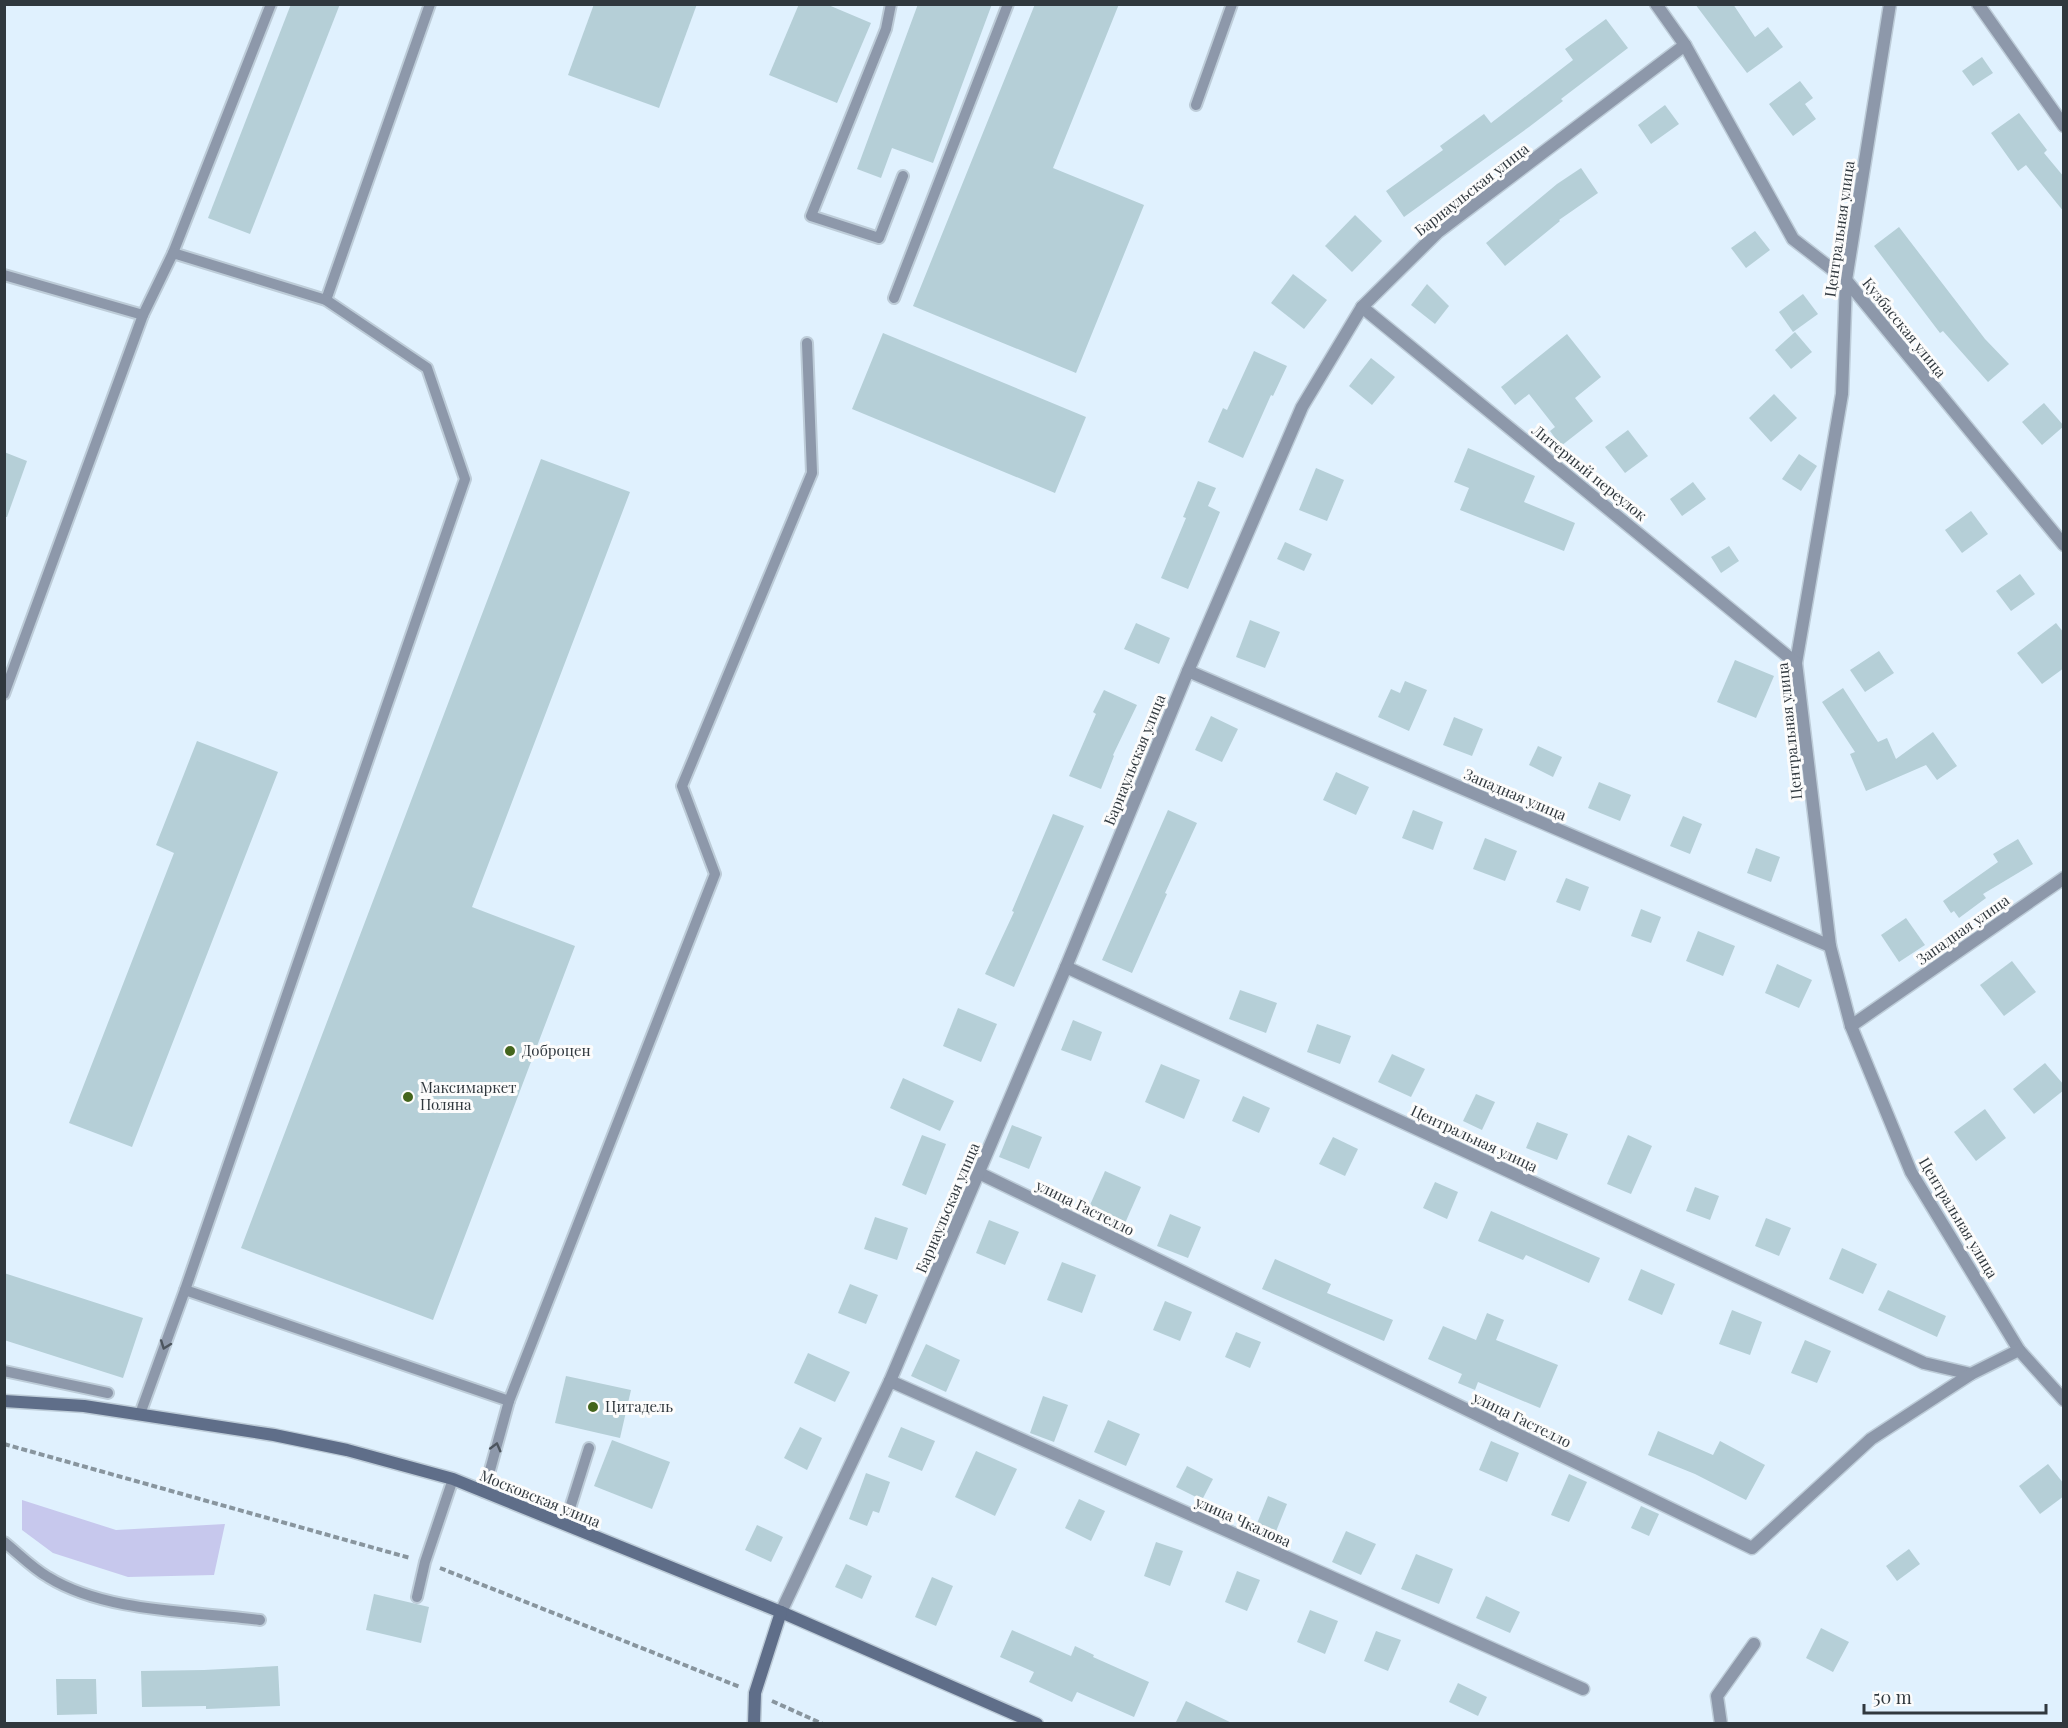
<svg xmlns="http://www.w3.org/2000/svg" width="2068" height="1728" viewBox="0 0 2068 1728" font-family="'Playfair Display',serif">
	<style>
		.green { fill: #c7c8ed }
		.building { fill: #b5cfd7 }
		.lines { fill: none; stroke-linecap: round; stroke-linejoin: round }
		.lane-casing { stroke: #bdccd8; stroke-width: 14 }
		.street-casing { stroke: #bdccd8; stroke-width: 15 }
		.secondary-casing { stroke: #bdccd8; stroke-width: 15 }
		.path { stroke: #88959e; stroke-width: 4; stroke-dasharray: 6 3; stroke-linecap: butt }
		.lane { stroke: #8d98aa; stroke-width: 10 }
		.street { stroke: #8d98aa; stroke-width: 12 }
		.secondary { stroke: #5f6e89; stroke-width: 12 }
		.oneway { stroke: #4c555e }
		.poi-dot { fill: #44651c; stroke: #fcfcfc; stroke-width: 2 }
		.labels { text-anchor: middle; stroke-width: 6; stroke-linejoin: round; paint-order: stroke }
		.street-label { font-size: 15px; fill: #30383e; stroke: #fcfcfc }
		.poi-label { font-size: 15px; fill: #30383e; stroke: #fcfcfc; text-anchor: start }
	</style>
	<rect width="100%" height="100%" fill="#e0f1fe"/>
	<!-- green -->
	<polygon class="green" points="22,1500 116,1530 225,1524 214,1575 128,1577 53,1553 22,1530"/>
	<!-- building -->
	<g class="building">
		<polygon points="291,4 340,4 250,234 208,218"/>
		<polygon points="594,4 697,4 659,108 568,75"/>
		<polygon points="799,4 826,4 871,23 837,103 769,75"/>
		<polygon points="918,4 992,4 933,163 892,148 881,178 857,169"/>
		<polygon points="1035,4 1119,4 1053,168 1144,205 1076,373 913,306"/>
		<polygon points="1695,4 1733,4 1755,37 1768,27 1783,47 1747,73"/>
		<polygon points="1606,19 1628,48 1561,99 1563,101 1529,127 1404,217 1386,191 1443,150 1440,146 1484,114 1491,123 1573,60 1565,49"/>
		<polygon points="1982,57 1993,73 1973,86 1962,71"/>
		<polygon points="1800,81 1813,98 1805,104 1816,119 1793,136 1769,104"/>
		<polygon points="1665,105 1679,124 1651,144 1638,125"/>
		<polygon points="2019,113 2047,150 2044,153 2064,177 2064,212 2026,165 2018,171 1991,133"/>
		<polygon points="1581,168 1598,193 1559,220 1560,221 1505,266 1486,243 1557,184"/>
		<polygon points="1355,215 1382,241 1352,272 1325,246"/>
		<polygon points="1899,227 1985,339 2009,364 1988,382 1943,331 1940,333 1874,246"/>
		<polygon points="1755,231 1770,250 1746,268 1731,248"/>
		<polygon points="1293,274 1327,300 1304,329 1271,303"/>
		<polygon points="1427,284 1449,306 1435,324 1411,305"/>
		<polygon points="1803,294 1818,314 1793,332 1779,312"/>
		<polygon points="1795,332 1812,352 1791,369 1775,350"/>
		<polygon points="883,333 1086,417 1055,493 852,409"/>
		<polygon points="1567,334 1601,377 1575,398 1593,421 1561,446 1550,431 1555,427 1529,394 1515,405 1501,387"/>
		<polygon points="1254,351 1287,366 1273,396 1271,395 1243,458 1208,442 1223,408 1227,410"/>
		<polygon points="1371,358 1395,377 1372,405 1349,386"/>
		<polygon points="1774,394 1797,418 1771,442 1749,418"/>
		<polygon points="2044,403 2064,426 2042,445 2022,422"/>
		<polygon points="1628,430 1648,456 1625,473 1605,447"/>
		<polygon points="1468,448 1535,476 1524,502 1575,523 1564,551 1460,510 1469,488 1454,482"/>
		<polygon points="4,452 27,461 7,517 4,517"/>
		<polygon points="1799,454 1817,466 1801,491 1782,479"/>
		<polygon points="541,459 630,492 472,907 575,946 433,1320 241,1248"/>
		<polygon points="1316,468 1344,480 1327,521 1299,510"/>
		<polygon points="1198,481 1216,488 1208,506 1220,512 1188,589 1161,578 1186,518 1183,517"/>
		<polygon points="1693,482 1706,499 1682,516 1670,499"/>
		<polygon points="1971,511 1988,534 1962,553 1945,530"/>
		<polygon points="1285,542 1312,554 1304,571 1277,559"/>
		<polygon points="1729,546 1739,561 1721,573 1711,557"/>
		<polygon points="2020,574 2035,594 2011,611 1996,591"/>
		<polygon points="1250,620 1280,632 1265,668 1236,657"/>
		<polygon points="1136,623 1170,638 1159,664 1124,649"/>
		<polygon points="2056,623 2064,633 2064,668 2042,684 2017,653"/>
		<polygon points="1879,651 1894,673 1865,692 1850,670"/>
		<polygon points="1735,660 1774,676 1756,718 1717,702"/>
		<polygon points="1405,681 1427,690 1409,731 1378,717 1391,689 1400,693"/>
		<polygon points="1843,688 1878,742 1887,738 1896,759 1933,732 1957,766 1937,780 1926,765 1866,791 1850,754 1855,752 1822,702"/>
		<polygon points="1104,690 1137,705 1113,755 1114,756 1101,789 1069,776 1096,714 1093,712"/>
		<polygon points="1211,716 1238,729 1222,762 1195,750"/>
		<polygon points="1454,717 1483,729 1472,756 1443,745"/>
		<polygon points="197,741 278,772 132,1147 69,1123 174,853 156,845"/>
		<polygon points="1538,746 1562,757 1553,777 1529,765"/>
		<polygon points="1336,772 1369,787 1356,815 1323,800"/>
		<polygon points="1599,782 1631,795 1620,821 1588,808"/>
		<polygon points="1168,810 1197,823 1165,893 1167,894 1132,973 1102,960"/>
		<polygon points="1413,810 1443,822 1433,850 1402,838"/>
		<polygon points="1053,814 1084,826 1014,987 985,974 1014,912 1012,911"/>
		<polygon points="1683,816 1702,824 1690,854 1670,846"/>
		<polygon points="1485,838 1517,851 1505,881 1473,869"/>
		<polygon points="2018,839 2033,864 1983,894 1986,898 1959,918 1954,911 1951,913 1943,901 1998,862 1993,854"/>
		<polygon points="1756,848 1780,857 1771,882 1747,873"/>
		<polygon points="1566,878 1589,887 1580,911 1556,902"/>
		<polygon points="1641,909 1661,917 1651,943 1631,936"/>
		<polygon points="1906,918 1925,945 1899,962 1881,935"/>
		<polygon points="1698,931 1735,946 1723,976 1686,961"/>
		<polygon points="2012,961 2036,992 2004,1016 1980,985"/>
		<polygon points="1777,964 1812,980 1799,1008 1765,993"/>
		<polygon points="1240,990 1277,1003 1266,1033 1229,1019"/>
		<polygon points="958,1008 997,1024 981,1062 943,1046"/>
		<polygon points="1073,1020 1102,1032 1091,1061 1061,1050"/>
		<polygon points="1317,1024 1351,1036 1340,1064 1307,1052"/>
		<polygon points="1392,1054 1425,1069 1411,1097 1378,1082"/>
		<polygon points="2045,1063 2064,1085 2064,1090 2034,1114 2013,1089"/>
		<polygon points="1161,1064 1200,1080 1184,1119 1145,1102"/>
		<polygon points="903,1078 954,1101 940,1131 890,1108"/>
		<polygon points="1476,1094 1495,1102 1482,1130 1463,1121"/>
		<polygon points="1243,1096 1270,1108 1259,1133 1232,1121"/>
		<polygon points="1985,1109 2006,1138 1976,1161 1954,1132"/>
		<polygon points="1537,1122 1568,1134 1557,1160 1526,1148"/>
		<polygon points="1012,1125 1042,1137 1029,1169 999,1157"/>
		<polygon points="922,1135 946,1144 926,1195 902,1185"/>
		<polygon points="1628,1135 1652,1146 1631,1194 1607,1184"/>
		<polygon points="1333,1137 1358,1149 1345,1176 1319,1164"/>
		<polygon points="1105,1171 1141,1187 1122,1230 1086,1214"/>
		<polygon points="1435,1182 1458,1192 1447,1219 1423,1208"/>
		<polygon points="1695,1187 1719,1196 1710,1220 1686,1211"/>
		<polygon points="1491,1211 1600,1258 1589,1283 1526,1255 1523,1260 1478,1241"/>
		<polygon points="1170,1214 1201,1227 1188,1258 1157,1246"/>
		<polygon points="875,1217 908,1228 897,1260 864,1249"/>
		<polygon points="1766,1218 1791,1228 1779,1256 1755,1246"/>
		<polygon points="989,1220 1019,1232 1005,1265 976,1253"/>
		<polygon points="1842,1248 1877,1264 1863,1294 1829,1279"/>
		<polygon points="1275,1259 1331,1284 1327,1293 1393,1320 1384,1341 1262,1289"/>
		<polygon points="1062,1262 1096,1275 1082,1313 1047,1300"/>
		<polygon points="1641,1269 1675,1284 1662,1315 1628,1300"/>
		<polygon points="4,1273 143,1318 123,1378 4,1340"/>
		<polygon points="850,1284 878,1295 866,1324 838,1313"/>
		<polygon points="1888,1290 1946,1316 1937,1337 1878,1310"/>
		<polygon points="1165,1301 1192,1312 1180,1341 1153,1330"/>
		<polygon points="1732,1310 1762,1322 1750,1355 1719,1344"/>
		<polygon points="1487,1313 1504,1320 1496,1340 1558,1365 1540,1408 1478,1382 1475,1390 1458,1383 1462,1374 1428,1359 1443,1326 1476,1340"/>
		<polygon points="1236,1332 1261,1342 1250,1368 1225,1357"/>
		<polygon points="1805,1340 1831,1351 1817,1383 1791,1373"/>
		<polygon points="926,1344 960,1360 946,1392 911,1376"/>
		<polygon points="808,1353 850,1372 835,1402 794,1383"/>
		<polygon points="566,1376 631,1390 620,1438 555,1423"/>
		<polygon points="1043,1396 1068,1405 1054,1442 1030,1433"/>
		<polygon points="1108,1420 1140,1434 1126,1466 1094,1452"/>
		<polygon points="800,1427 822,1438 807,1470 784,1458"/>
		<polygon points="901,1427 935,1441 922,1471 888,1457"/>
		<polygon points="1658,1431 1713,1455 1720,1441 1765,1465 1746,1500 1695,1474 1648,1455"/>
		<polygon points="612,1440 670,1462 652,1509 594,1486"/>
		<polygon points="1491,1441 1519,1453 1507,1482 1479,1470"/>
		<polygon points="976,1451 1017,1469 995,1516 955,1497"/>
		<polygon points="2048,1464 2064,1484 2064,1496 2040,1514 2019,1486"/>
		<polygon points="1187,1466 1213,1479 1202,1500 1176,1487"/>
		<polygon points="866,1473 890,1482 879,1513 873,1511 867,1526 849,1519"/>
		<polygon points="1569,1474 1587,1482 1569,1522 1551,1515"/>
		<polygon points="1268,1496 1287,1504 1275,1534 1256,1526"/>
		<polygon points="1079,1499 1105,1511 1091,1541 1065,1528"/>
		<polygon points="1641,1506 1659,1514 1649,1536 1631,1528"/>
		<polygon points="757,1525 783,1537 771,1562 745,1550"/>
		<polygon points="1346,1531 1376,1544 1361,1575 1332,1562"/>
		<polygon points="1156,1542 1183,1551 1170,1586 1144,1576"/>
		<polygon points="1909,1549 1920,1564 1897,1581 1886,1566"/>
		<polygon points="1416,1554 1453,1569 1439,1604 1401,1589"/>
		<polygon points="846,1564 872,1576 862,1599 835,1587"/>
		<polygon points="1237,1571 1260,1580 1247,1611 1225,1602"/>
		<polygon points="932,1577 953,1586 936,1626 915,1617"/>
		<polygon points="374,1594 429,1607 421,1643 366,1630"/>
		<polygon points="1486,1596 1520,1612 1510,1633 1476,1618"/>
		<polygon points="1310,1610 1338,1621 1325,1654 1297,1642"/>
		<polygon points="1821,1628 1849,1642 1833,1672 1806,1658"/>
		<polygon points="1012,1630 1071,1656 1075,1646 1094,1655 1093,1657 1149,1682 1134,1717 1077,1692 1072,1702 1029,1682 1034,1672 1000,1657"/>
		<polygon points="1376,1631 1401,1640 1388,1671 1364,1661"/>
		<polygon points="278,1666 280,1706 206,1709 206,1706 142,1707 141,1671 204,1670"/>
		<polygon points="56,1679 96,1679 97,1714 57,1715"/>
		<polygon points="1458,1683 1487,1697 1478,1716 1449,1702"/>
		<polygon points="1186,1701 1234,1724 1175,1724"/>
	</g>
	<g class="lines">
		<defs>
			<g id="lane">
				<polyline points="891,4 886,29 811,216 879,238 903,176"/>
				<polyline points="1196,105 1232,4"/>
				<polyline points="173,253 271,4"/>
				<polyline points="4,275 143,315"/>
				<polyline points="894,298 1008,4"/>
				<polyline points="326,300 430,4"/>
				<polyline points="4,694 143,315 173,253 326,300 427,368 465,479 185,1290 140,1414"/>
				<polyline points="185,1290 509,1401"/>
				<polyline points="4,1371 108,1393"/>
				<polyline points="484,1492 509,1401 715,874 682,786 812,473 807,343"/>
				<polyline points="565,1524 589,1448"/>
				<path d="M4,1542C19,1554 32,1568 48,1577C106,1613 194,1611 260,1620"/>
				<polyline points="417,1597 425,1562 453,1479"/>
			</g>
			<g id="street">
				<polyline points="1656,4 1685,45 1793,239 1846,280 2064,545"/>
				<polyline points="1890,4 1846,280 1842,394 1796,663 1830,946 1851,1026 1911,1172 2019,1350 2064,1400"/>
				<polyline points="1978,4 2064,126"/>
				<polyline points="1362,307 1796,663"/>
				<polyline points="1188,671 1830,946"/>
				<polyline points="1066,967 1924,1363 1971,1374"/>
				<polyline points="1851,1026 2064,878"/>
				<polyline points="979,1173 1752,1548 1871,1439 1971,1374 2019,1350"/>
				<polyline points="890,1381 1583,1689"/>
				<polyline points="781,1612 890,1381 1066,967 1188,671 1302,407 1362,307 1438,232 1685,45"/>
				<polyline points="1721,1724 1717,1696 1754,1644"/>
			</g>
			<g id="secondary">
				<polyline points="4,1401 84,1406 274,1435 347,1450 453,1479 781,1612 1037,1724"/>
				<polyline points="754,1724 755,1693 781,1612"/>
			</g>
		</defs>
		<!-- lane casing -->
		<use href="#lane" class="lane-casing"/>
		<!-- street casing -->
		<use href="#street" class="street-casing"/>
		<!-- secondary casing -->
		<use href="#secondary" class="secondary-casing"/>
		<!-- path -->
		<g class="path">
			<polyline points="4,1444 410,1558"/>
			<polyline points="440,1568 740,1687"/>
			<polyline points="772,1701 823,1724"/>
		</g>
		<!-- lane -->
		<use href="#lane" class="lane"/>
		<!-- street -->
		<use href="#street" class="street"/>
		<!-- secondary -->
		<use href="#secondary" class="secondary"/>
	</g>
	<!-- one-way arrows -->
	<defs><path id="oneway-chevron" d="M-2-3.5L2.5 0L-2 3.5" fill="none" stroke-width="1.6" stroke-linecap="round" stroke-linejoin="round" transform="scale(1.5)"/></defs>
	<g class="oneway">
		<use href="#oneway-chevron" transform="translate(165 1345) rotate(110)"/>
		<use href="#oneway-chevron" transform="translate(496 1447) rotate(-75)"/>
	</g>
	<!-- markers -->
	<g class="poi-dot">
		<circle cx="510" cy="1051" r="6"/>
		<circle cx="408" cy="1097" r="6"/>
		<circle cx="593" cy="1407" r="6"/>
	</g>
	<g class="labels">
		<!-- street labels -->
		<g class="street-label">
			<text transform="translate(1472 190) rotate(-38)" y="5">Барнаульская улица</text>
			<text transform="translate(1840 229) rotate(-82)" y="5">Центральная улица</text>
			<text transform="translate(1904 328) rotate(51)" y="5">Кузбасская улица</text>
			<text transform="translate(1589 473) rotate(39)" y="5">Литерный переулок</text>
			<text transform="translate(1790 731) rotate(-96)" y="5">Центральная улица</text>
			<text transform="translate(1135 760) rotate(-68)" y="5">Барнаульская улица</text>
			<text transform="translate(1515 795) rotate(23)" y="5">Западная улица</text>
			<text transform="translate(1963 930) rotate(-35)" y="5">Западная улица</text>
			<text transform="translate(1474 1139) rotate(25)" y="5">Центральная улица</text>
			<text transform="translate(948 1208) rotate(-67)" y="5">Барнаульская улица</text>
			<text transform="translate(1085 1208) rotate(26)" y="5">улица Гастелло</text>
			<text transform="translate(1958 1218) rotate(59)" y="5">Центральная улица</text>
			<text transform="translate(1522 1420) rotate(26)" y="5">улица Гастелло</text>
			<text transform="translate(540 1499) rotate(22)" y="5">Московская улица</text>
			<text transform="translate(1243 1522) rotate(24)" y="5">улица Чкалова</text>
		</g>
		<!-- poi labels -->
		<g class="poi-label">
			<text x="522" y="1056">Доброцен</text>
			<text x="420" y="1093">Максимаркет<tspan x="420" dy="17">Поляна</tspan></text>
			<text x="605" y="1412">Цитадель</text>
		</g>
	</g>
	<!-- border -->
	<rect width="2068" height="1728" fill="none" stroke="#30383e" stroke-width="12"/>
	<!-- scale -->
	<path d="M1864 1704v9h182v-9" fill="none" stroke="#30383e" stroke-width="3"/>
	<text x="1873" y="1704" font-size="18" fill="#30383e" stroke="#fcfcfc" stroke-width="4.5" paint-order="stroke">50 m</text>
</svg>
